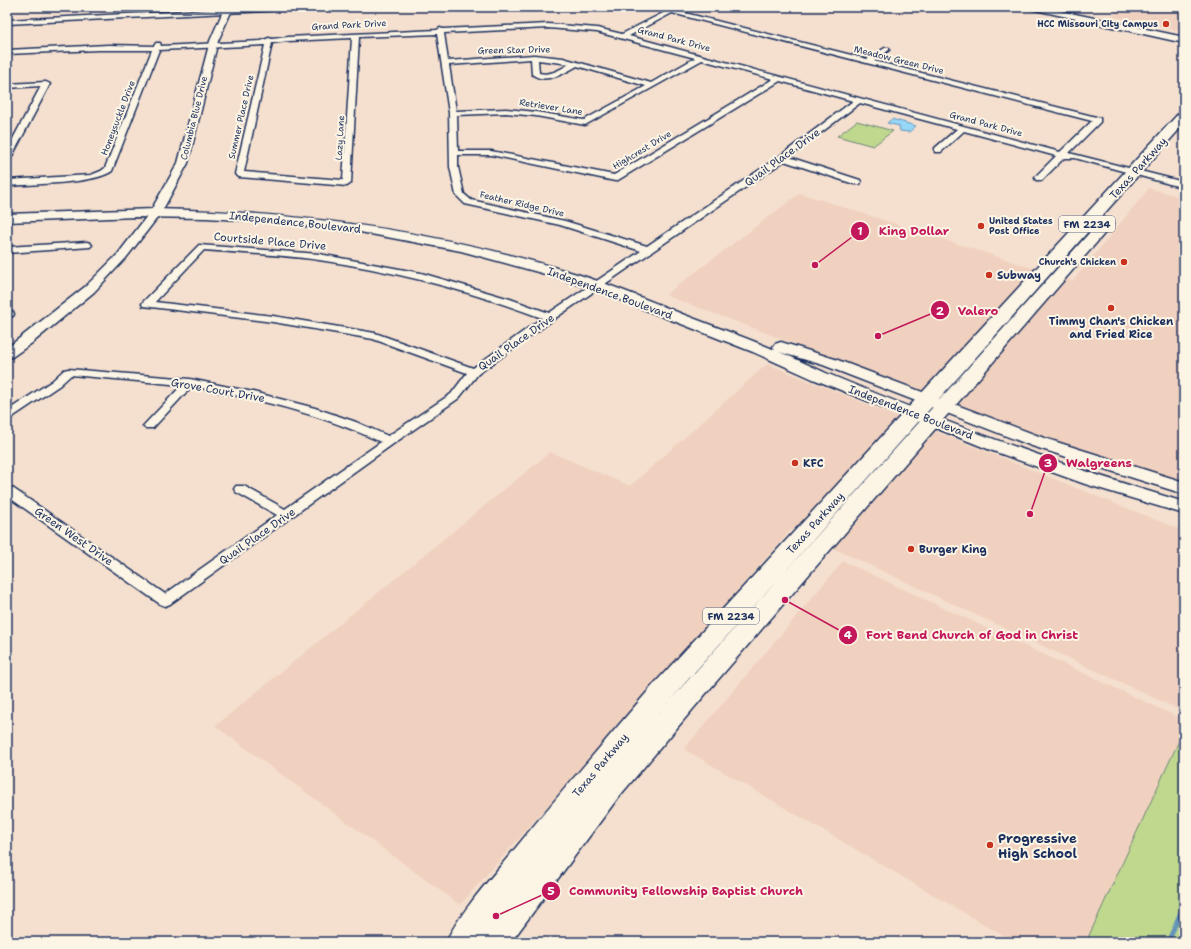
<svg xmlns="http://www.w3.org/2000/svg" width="1191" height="949" viewBox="0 0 1191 949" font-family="'Shantell Sans',sans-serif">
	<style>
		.built { fill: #f0d1bf }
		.green { fill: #bfd88e; stroke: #6d8476 }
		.water { fill: #96d7f8; stroke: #6594ba }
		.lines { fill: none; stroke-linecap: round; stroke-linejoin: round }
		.stream { stroke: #6594ba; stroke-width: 4.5 }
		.minor-casing { stroke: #1b2f5e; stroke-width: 3 }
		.tertiary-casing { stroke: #1b2f5e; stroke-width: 3 }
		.secondary-casing { stroke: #1b2f5e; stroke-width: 3 }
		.primary-casing { stroke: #1b2f5e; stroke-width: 3 }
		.minor { fill: #fcf5e5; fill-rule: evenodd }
		.tertiary { fill: #fcf5e5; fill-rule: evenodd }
		.secondary { fill: #fcf5e5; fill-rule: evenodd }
		.primary { fill: #fcf5e5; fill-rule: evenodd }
		.poi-dot { fill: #c8321e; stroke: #fcf5e5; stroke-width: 1.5 }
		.labels { text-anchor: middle; stroke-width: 4; stroke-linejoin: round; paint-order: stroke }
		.far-poi-label { font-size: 9px; font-weight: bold; fill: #1b2f5e; stroke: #fcf5e5; text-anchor: end }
		.far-street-label { font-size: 9px; fill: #1b2f5e; stroke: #fcf5e5 }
		.shield { fill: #fcf5e5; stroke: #5e6a86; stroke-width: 1 }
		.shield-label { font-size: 10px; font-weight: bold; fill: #1b2f5e }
		.street-label { font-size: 11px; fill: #1b2f5e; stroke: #fcf5e5 }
		.poi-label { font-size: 11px; font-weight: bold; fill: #1b2f5e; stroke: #fcf5e5; text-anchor: start }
		.near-poi-label { font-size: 13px; font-weight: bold; fill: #1b2f5e; stroke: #fcf5e5; text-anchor: start }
		.leader { fill: none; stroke: #c2185b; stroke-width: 1.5 }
		.callout-dot { fill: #c2185b; stroke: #fcf5e5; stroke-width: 1.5 }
		.mark-label { font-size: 12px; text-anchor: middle; font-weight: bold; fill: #fff }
		.callout-label { font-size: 12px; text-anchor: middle; font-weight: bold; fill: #c2185b; stroke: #fcf5e5; stroke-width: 4; stroke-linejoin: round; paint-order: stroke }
	</style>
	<rect width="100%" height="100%" fill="#f5e0cf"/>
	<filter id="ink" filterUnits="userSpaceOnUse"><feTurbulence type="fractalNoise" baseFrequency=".025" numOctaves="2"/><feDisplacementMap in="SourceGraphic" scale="8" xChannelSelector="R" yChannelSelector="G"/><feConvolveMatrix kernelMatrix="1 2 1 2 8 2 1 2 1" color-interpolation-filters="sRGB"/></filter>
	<g filter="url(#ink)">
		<!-- built -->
		<g class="built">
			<polygon points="1122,7 1184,7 1184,32 1111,16"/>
			<polygon points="1149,188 1184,198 1184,483 1070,448 665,295 800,193 1073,281"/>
			<polygon points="767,364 1184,531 1184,712 792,529 460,905 215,726 550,452 630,486"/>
			<polygon points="843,561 1184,720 1184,730 1086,942 1014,942 684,749"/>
		</g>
		<!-- green -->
		<g class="green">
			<polygon points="857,121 893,131 873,146 837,136"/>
			<polygon points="1184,730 1184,942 1086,942"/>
		</g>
		<!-- water -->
		<polygon class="water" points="892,119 916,126 909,132 900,131 899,126 887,123"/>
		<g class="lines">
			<!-- stream -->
			<polyline class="stream" points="1168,942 1184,904"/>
			<defs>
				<g id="minor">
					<polygon points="267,7 309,7 306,9 7,24 7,20"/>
					<path d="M646,7L674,8L677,11L867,59L885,48H889V50L874,61L1100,118V122L1069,153L1184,182V188L1075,158H1064L1042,180H1036L1035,178L1036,176L1056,156L964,131L941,152H935V148L957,129L860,103L789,157L860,180L861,182L860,184H854L784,161L554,319L478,374L459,398L393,444L170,604L165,606L160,604L7,496V486L11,487L165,594L277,515L236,492L234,489L236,486H244L285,509L381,442C319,413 259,400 192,386L153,428H145L143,426L145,424L182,385L71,375L60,385L11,418L7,419V411L52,381L64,370L68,369L190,379L253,392L315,408L356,422L388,436L451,394L467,373L373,339L273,322L143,306L142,304L143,302L199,245L319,254L421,273L510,299L549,313L641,251L560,225L465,204L456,195L450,167L449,113L437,34L359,37L351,183L347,186L239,177L235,174L265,45L159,50L112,171C95,184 31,184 7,186V180L91,175L101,171L105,168L152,50H98L7,54V50L108,45L154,46L156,43H160L161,46L261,41L269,38L272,39L288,37L437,30L440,28L443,29L548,24L597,28L622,34L665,12ZM672,13L1092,121L1060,152L629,36ZM548,28L597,32L695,58L651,83L563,58L534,55L448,61L444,33ZM352,38L343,180L244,172L272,43L288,41ZM531,59L532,74C545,85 565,73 577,66L646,86L584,120L536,112L506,109L456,111L449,65ZM538,60L570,64C560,69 551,76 539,73ZM702,60L773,79L614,175L491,151H458L457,115L506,113L536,116L585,125ZM780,81L853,101L780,156L647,246L565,221L471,200L464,194L458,167V155H491L615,181L618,180ZM204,250C242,253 281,255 319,260C396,271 470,291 542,318L473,368L375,333L273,316L155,302Z"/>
					<polygon points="46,82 50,84 11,158 7,160 7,150 41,86 7,88 7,84"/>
					<polygon points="87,242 90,243 92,245 90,247 7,253 7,247"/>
					<polygon points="7,311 13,312 14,314 13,316 7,317"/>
				</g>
				<g id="tertiary">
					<polygon points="226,7 235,7 231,12 218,41 188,163 161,213 126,258 94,292 32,343 12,357 7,358 7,348 86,286 118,254 150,212 178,163 210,41 223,11"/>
					<polygon points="1027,7 1042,7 1184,37 1184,43 1031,9"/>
				</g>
				<path id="secondary" d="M155,209C300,212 441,231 580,275C614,286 648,300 682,314C713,326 744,337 775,350L773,347L775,344L781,342L835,359L1044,438L1184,482V494L1032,446L823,365L779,352C795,358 810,366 826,373C943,422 1062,466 1184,502V514L1085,484L993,451L813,379L753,352L600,292L556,277L461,251L360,232L258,221L206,218L136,217L7,222V214Z"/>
				<path id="primary" d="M1184,112V124L672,698L620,758L691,676L1100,221L1105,219L1110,221L1113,224L1110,227L709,690L617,799L511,942H446C459,914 489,880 509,856C556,798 605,741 654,684L1179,113Z"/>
			</defs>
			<!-- minor casing -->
			<use href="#minor" class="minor-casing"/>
			<!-- tertiary casing -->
			<use href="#tertiary" class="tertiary-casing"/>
			<!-- secondary casing -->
			<use href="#secondary" class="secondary-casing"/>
			<!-- primary casing -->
			<use href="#primary" class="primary-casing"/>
			<!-- minor -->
			<use href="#minor" class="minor"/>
			<!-- tertiary -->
			<use href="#tertiary" class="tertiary"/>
			<!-- secondary -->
			<use href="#secondary" class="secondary"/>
			<!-- primary -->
			<use href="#primary" class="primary"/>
		</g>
	</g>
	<!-- markers -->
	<g class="poi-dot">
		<circle cx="1166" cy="24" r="4"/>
		<circle cx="981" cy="226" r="4"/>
		<circle cx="1124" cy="262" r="4"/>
		<circle cx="989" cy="275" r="4"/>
		<circle cx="1111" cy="308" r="4"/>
		<circle cx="795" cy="463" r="4"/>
		<circle cx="911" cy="549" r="4"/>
		<circle cx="990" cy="845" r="4"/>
	</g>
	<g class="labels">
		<!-- far-poi labels -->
		<g class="far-poi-label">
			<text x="1158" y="27">HCC Missouri City Campus</text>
			<text x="989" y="224" text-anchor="start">United States<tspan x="989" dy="10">Post Office</tspan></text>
			<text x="1116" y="265">Church's Chicken</text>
		</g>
		<!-- far-street labels -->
		<g class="far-street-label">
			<text transform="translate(349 25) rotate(-3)" y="3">Grand Park Drive</text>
			<text transform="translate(674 39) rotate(15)" y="3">Grand Park Drive</text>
			<text transform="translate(514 50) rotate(-1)" y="3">Green Star Drive</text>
			<text transform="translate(899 60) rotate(14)" y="3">Meadow Green Drive</text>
			<text transform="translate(551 107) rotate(9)" y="3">Retriever Lane</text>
			<text transform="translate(241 117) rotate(-77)" y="3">Summer Place Drive</text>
			<text transform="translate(118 118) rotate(-69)" y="3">Honeysuckle Drive</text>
			<text transform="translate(194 118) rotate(-76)" y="3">Columbia Blue Drive</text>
			<text transform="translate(986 124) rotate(15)" y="3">Grand Park Drive</text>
			<text transform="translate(340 138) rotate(-87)" y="3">Lazy Lane</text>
			<text transform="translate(642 150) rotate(-31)" y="3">Highcrest Drive</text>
			<text transform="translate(522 204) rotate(13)" y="3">Feather Ridge Drive</text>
		</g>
		<!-- shield labels -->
		<g class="shield">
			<rect x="1059" y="216" width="56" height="16" rx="3"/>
			<rect x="703" y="608" width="56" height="16" rx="3"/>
		</g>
		<g class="shield-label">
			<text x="1087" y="228">FM 2234</text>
			<text x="731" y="620">FM 2234</text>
		</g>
		<!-- street labels -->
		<g class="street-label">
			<text transform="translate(782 157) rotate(-36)" y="4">Quail Place Drive</text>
			<text transform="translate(1138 168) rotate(-48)" y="4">Texas Parkway</text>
			<text transform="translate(295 222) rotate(6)" y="4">Independence Boulevard</text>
			<text transform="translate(270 241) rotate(5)" y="4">Courtside Place Drive</text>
			<text transform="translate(610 293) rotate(20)" y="4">Independence Boulevard</text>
			<text transform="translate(516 342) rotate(-35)" y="4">Quail Place Drive</text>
			<text transform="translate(218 390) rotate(10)" y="4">Grove Court Drive</text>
			<text transform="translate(911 412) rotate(21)" y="4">Independence Boulevard</text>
			<text transform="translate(815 523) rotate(-48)" y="4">Texas Parkway</text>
			<text transform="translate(74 536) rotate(35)" y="4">Green West Drive</text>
			<text transform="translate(257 536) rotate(-35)" y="4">Quail Place Drive</text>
			<text transform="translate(600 765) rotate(-50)" y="4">Texas Parkway</text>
		</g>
		<!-- poi labels -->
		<g class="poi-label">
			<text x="997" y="279">Subway</text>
			<text x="1111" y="325" text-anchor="middle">Timmy Chan's Chicken<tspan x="1111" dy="13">and Fried Rice</tspan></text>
			<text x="803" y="467">KFC</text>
			<text x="919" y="553">Burger King</text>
		</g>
		<!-- near-poi labels -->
		<g class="near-poi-label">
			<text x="998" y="843">Progressive<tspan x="998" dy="15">High School</tspan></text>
		</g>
	</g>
	<!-- callouts -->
	<path class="leader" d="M815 265L860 231M878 336L940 310M1030 514L1048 463M785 600L848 635M496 916L551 891"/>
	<g class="callout-dot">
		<circle cx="815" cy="265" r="4"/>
		<circle cx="878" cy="336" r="4"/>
		<circle cx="1030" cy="514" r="4"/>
		<circle cx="785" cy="600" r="4"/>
		<circle cx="496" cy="916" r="4"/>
		<circle cx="860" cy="231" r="10"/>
		<circle cx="940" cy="310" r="10"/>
		<circle cx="1048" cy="463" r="10"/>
		<circle cx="848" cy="635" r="10"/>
		<circle cx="551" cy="891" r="10"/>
	</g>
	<g class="mark-label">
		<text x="860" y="235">1</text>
		<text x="940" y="315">2</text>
		<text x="1048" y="467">3</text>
		<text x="848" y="639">4</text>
		<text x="551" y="895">5</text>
	</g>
	<g class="callout-label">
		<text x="914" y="235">King Dollar</text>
		<text x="978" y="315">Valero</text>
		<text x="1099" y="467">Walgreens</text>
		<text x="972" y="639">Fort Bend Church of God in Christ</text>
		<text x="686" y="895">Community Fellowship Baptist Church</text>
	</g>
	<!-- margin -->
	<rect width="1191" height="949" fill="none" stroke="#fcf5e5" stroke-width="24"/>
	<rect x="12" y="12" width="1167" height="925" fill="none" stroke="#1b2f5e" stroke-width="1.5" filter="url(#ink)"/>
</svg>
